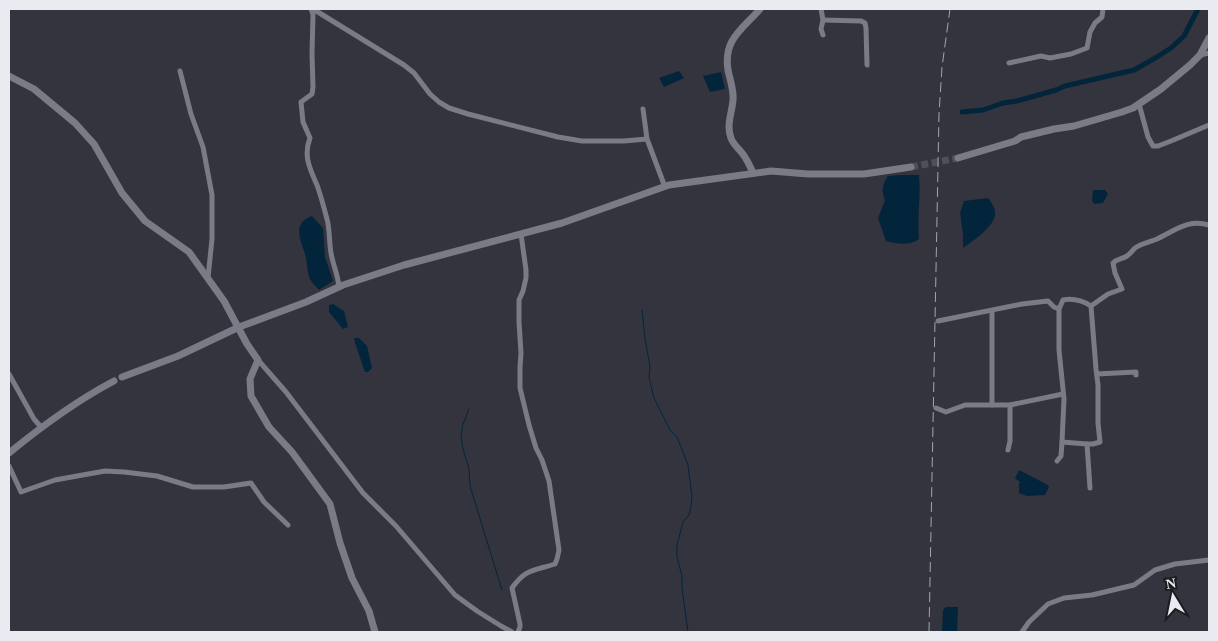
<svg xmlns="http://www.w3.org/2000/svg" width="1218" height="641" viewBox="0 0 1218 641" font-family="Georgia,serif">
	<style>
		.water { fill: #03253b }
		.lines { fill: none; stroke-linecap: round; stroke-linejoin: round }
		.stream { stroke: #03253b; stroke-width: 1 }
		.canal { stroke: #03253b; stroke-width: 5 }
		.secondary-tunnel { stroke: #4e4f59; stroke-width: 7; stroke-dasharray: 7 3.5; stroke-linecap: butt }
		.street { stroke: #7b7b87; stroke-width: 5 }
		.secondary { stroke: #7b7b87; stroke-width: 7 }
		.rail { stroke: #a4a5ac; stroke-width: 1; stroke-dasharray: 10 5; stroke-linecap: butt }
	</style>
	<rect width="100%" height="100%" fill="#33343e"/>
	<!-- water -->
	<g class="water">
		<polygon points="679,71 684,78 664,87 659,78"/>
		<polygon points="721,72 725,89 710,92 703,76"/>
		<path d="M901,175H919C921,197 917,218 919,239C910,246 896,244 886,241L878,218L885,200C881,190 882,185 888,176Z"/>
		<polygon points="1093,190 1105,190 1108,194 1103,203 1094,204 1092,200"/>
		<path d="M988,198C991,202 995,207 995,212C997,225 973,241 963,248V234L960,213L964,201Z"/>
		<path d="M312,216L323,228L325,257L333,281L319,290C316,286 311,282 309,277C307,270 307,261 305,254C300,239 292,223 312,216Z"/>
		<polygon points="333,304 344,311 348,327 343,329 329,312 329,305"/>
		<polygon points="354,338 359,338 367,346 372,368 368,372 365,372 355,343"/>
		<polygon points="1019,470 1048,485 1049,487 1045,495 1027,496 1019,493 1019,484 1020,482 1015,478"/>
		<polygon points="946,607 958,607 957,632 942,632 943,610"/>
	</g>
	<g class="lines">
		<!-- stream -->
		<g class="stream">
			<polyline points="642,310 645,339 650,366 649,377 654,398 670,430 677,437 688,465 692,497 691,506 689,515 683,522 677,545 677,557 682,576 682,588 688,632"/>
			<polyline points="469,409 463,424 461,436 463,449 469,469 470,486 502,590"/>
		</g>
		<!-- canal -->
		<polyline class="canal" points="962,112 983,110 1003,103 1017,101 1056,90 1065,86 1134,70 1157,57 1171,48 1184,36 1198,9"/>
		<!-- secondary-tunnel -->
		<polyline class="secondary-tunnel" points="911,167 958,158"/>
		<!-- street -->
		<g class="street">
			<path d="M311,9L313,14L312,54L313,87L312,94L301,102L303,122L310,138C303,156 310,169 317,185C321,196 324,208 327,219C330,230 329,242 331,253C333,265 338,275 339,287"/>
			<polyline points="313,9 404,65 414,73 430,94 439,102 449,108 468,114 558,137 582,141 624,141 647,139"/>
			<polyline points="821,9 823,20 821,29 823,35"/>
			<polyline points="823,20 861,21 865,23 866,28 867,65"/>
			<polyline points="1200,55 1209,53"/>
			<polyline points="1009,63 1041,56 1050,58 1071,54 1087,48 1090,32 1095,23 1102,17 1103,9"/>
			<polyline points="180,71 191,114 203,147 212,195 212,239 208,278"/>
			<polyline points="1139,104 1148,137 1153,146 1158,146 1171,141 1209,125"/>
			<polyline points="643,109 647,139 665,187"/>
			<polyline points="1059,309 1059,350 1064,399 1062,442 1087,444 1090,488"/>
			<path d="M938,321L1022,304L1048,301L1054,307L1059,309L1063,300C1073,298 1083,301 1091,306L1108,294L1122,289L1115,273L1113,263C1117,259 1122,259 1127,256C1130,254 1132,251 1135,248C1141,244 1150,242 1157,239C1176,230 1188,219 1209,225"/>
			<polyline points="258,360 286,392 363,493 396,526 455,595 477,611 501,626 512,632"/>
			<polyline points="9,374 34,419 41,427"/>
			<polyline points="1097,374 1136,372 1136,375"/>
			<polyline points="992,405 992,311"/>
			<polyline points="936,408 946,412 965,405 1010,405 1063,394"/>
			<polyline points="1087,444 1093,444 1100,442 1098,423 1098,385 1096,369 1091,306"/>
			<polyline points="1008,450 1010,441 1010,405"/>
			<polyline points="1057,461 1061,456 1062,442"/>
			<polyline points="9,466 21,492 55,480 105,471 124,472 157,476 193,487 224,487 251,483 264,502 288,525"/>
			<path d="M518,632L520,627V624L512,588C526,568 534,571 555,564L557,559L559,550L549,481L542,460L536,448L529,425L520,388V367L521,353L519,322V300L523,291L526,278V270L521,234"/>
			<polyline points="1022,632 1029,622 1048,604 1064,598 1092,595 1134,585 1155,570 1175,564 1209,560"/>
		</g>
		<!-- secondary -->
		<g class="secondary">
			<polyline points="9,76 34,89 75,123 94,144 122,193 145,221 189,252 224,301 247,344 258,360 250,379 251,396 269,427 292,452 330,504 340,543 352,578 369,611 375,632"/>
			<polyline points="958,158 1015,141 1021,137 1054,129 1074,126 1122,112 1133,108 1161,89 1190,65 1200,55 1209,38"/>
			<path d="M753,173C750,166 747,159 742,153C738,148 733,144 731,138C726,125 732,113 733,100C734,90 730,80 728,70C723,39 743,29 760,9"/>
			<polyline points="122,377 178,356 239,327 306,302 343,285 404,265 562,223 669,185 771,171 808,174 864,174 911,167"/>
			<path d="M9,453C42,426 76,401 114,381"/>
		</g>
		<!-- rail -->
		<polyline class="rail" points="929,632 939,114 942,67 950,9"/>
	</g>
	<!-- border -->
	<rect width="1218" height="641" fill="none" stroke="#eaebf1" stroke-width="20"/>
	<!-- north arrow -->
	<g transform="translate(1173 596) rotate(350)" stroke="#1c1c20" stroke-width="4" paint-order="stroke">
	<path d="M0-4L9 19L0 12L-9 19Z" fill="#eaebf1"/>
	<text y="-8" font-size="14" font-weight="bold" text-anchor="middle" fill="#eaebf1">N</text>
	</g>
</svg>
